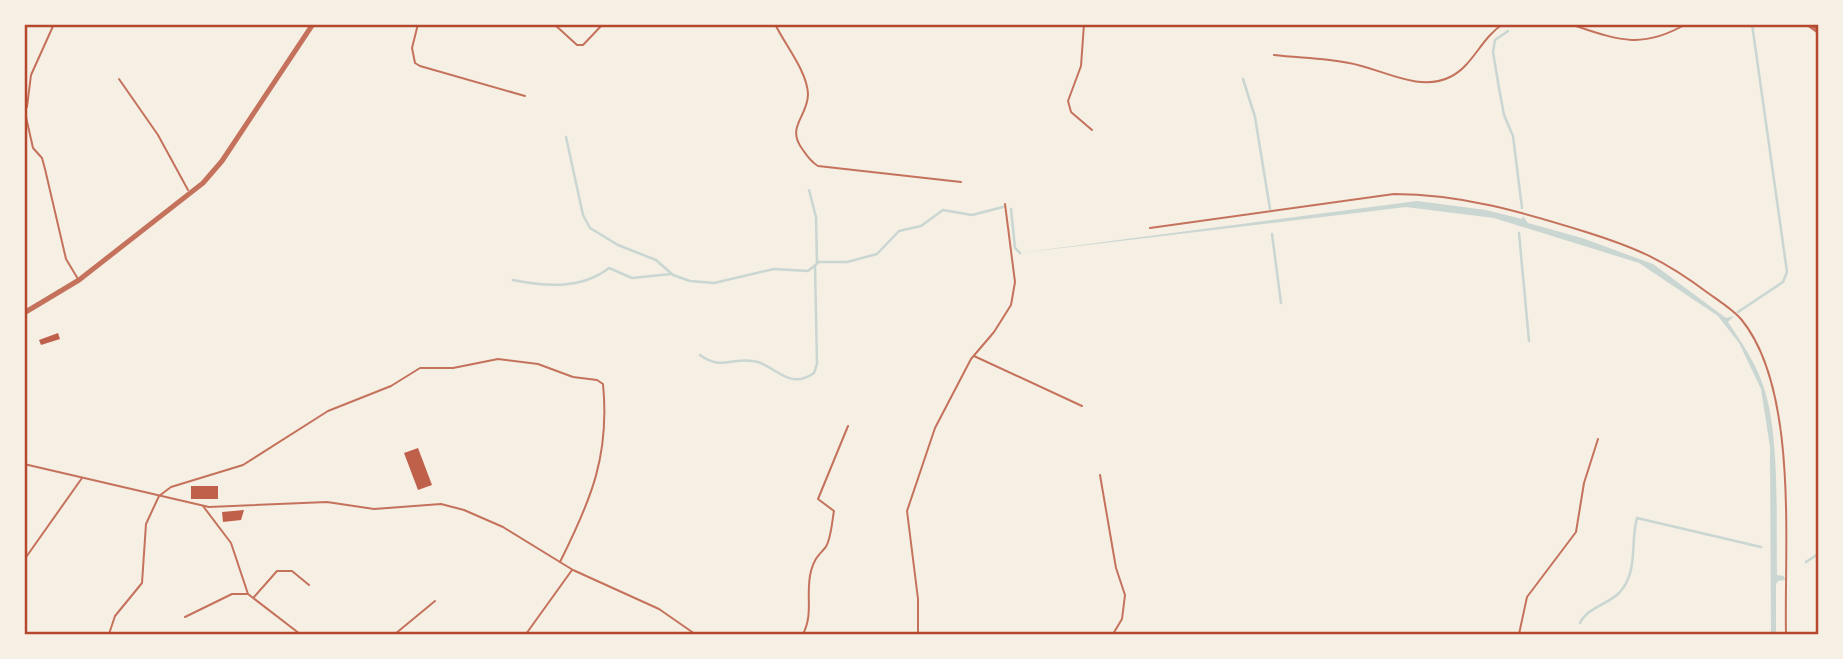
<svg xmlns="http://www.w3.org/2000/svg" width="1843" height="659" viewBox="0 0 1843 659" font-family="Arial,sans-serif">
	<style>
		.water { fill: #c9d6d2 }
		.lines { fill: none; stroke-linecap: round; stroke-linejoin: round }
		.stream { stroke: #c9d6d2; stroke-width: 2.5 }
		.building { fill: #bf614a }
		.service { stroke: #c5725c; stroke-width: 2 }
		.tertiary { stroke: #c5725c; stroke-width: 5 }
		.neatline { fill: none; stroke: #b5482f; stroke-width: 2.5 }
	</style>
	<rect width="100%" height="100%" fill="#f6efe4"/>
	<!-- water -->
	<path class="water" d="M1417,201L1486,210L1522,219L1523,216L1528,223L1582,238L1653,264L1726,318L1734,316L1728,322C1742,343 1756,363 1764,388C1780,437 1776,521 1777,575L1784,576L1785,580L1778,581L1776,584V634H1771L1770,447L1761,389L1739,343L1718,316L1639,263L1494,218L1406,207L1019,253Z"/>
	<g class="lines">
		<!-- stream -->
		<g class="stream">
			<polyline points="1508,31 1495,40 1493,52 1499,88 1504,115 1513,136 1522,208"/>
			<polyline points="1243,79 1255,117 1270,209"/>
			<polyline points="566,137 583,215 590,228 618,245 656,260 673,275 690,281 714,283 774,269 808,271 819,262 847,262 877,254 899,231 921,226 943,210 972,215 1003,207"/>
			<polyline points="809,190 816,217 817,263"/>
			<polyline points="1011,209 1015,248 1020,253"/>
			<polyline points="1519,233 1529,341"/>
			<polyline points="1272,234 1281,303"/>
			<path d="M513,280C547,287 582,289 609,268L632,278L671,274"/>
			<polyline points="1738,312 1783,282 1787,272 1752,24"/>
			<path d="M700,355C723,372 734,355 758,362C777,368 790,390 814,373L817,364L815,266"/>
			<polyline points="1806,562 1818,554"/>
			<path d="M1580,623C1588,607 1607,605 1619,593C1639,572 1630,542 1637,518L1761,547"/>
		</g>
	</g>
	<!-- building -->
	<g class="building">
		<polygon points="58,333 60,339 41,345 39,340"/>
		<polygon points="418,448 432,485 418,490 404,453"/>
		<rect x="191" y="486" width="27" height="13"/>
		<polygon points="244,510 241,520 223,522 222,512"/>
	</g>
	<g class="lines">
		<!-- service -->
		<g class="service">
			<polyline points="418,24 412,48 415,63 420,66 525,96"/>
			<polyline points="554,24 577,45 583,45 603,24"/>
			<path d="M775,24C785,45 807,71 808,94C808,117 785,127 803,150C807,156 811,162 818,166L961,182"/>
			<polyline points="1084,24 1081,66 1068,101 1071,112 1092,130"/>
			<path d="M1570,24C1618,40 1641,50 1686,24"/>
			<path d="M1274,55C1299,58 1324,58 1349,63C1380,68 1419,93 1450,77C1473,66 1481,38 1503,24"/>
			<polyline points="119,79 158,135 188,190"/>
			<polyline points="27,107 31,75 54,24"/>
			<polyline points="24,108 33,148 42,158 45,169 66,259 78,279"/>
			<path d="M1150,228L1394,194C1461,194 1522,212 1586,232C1637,248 1664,260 1708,293C1719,301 1732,309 1741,319C1799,389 1784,548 1786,634"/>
			<polyline points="974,356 1082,406"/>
			<polyline points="24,464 209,507 327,502 374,509 441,504 464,510 503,527 573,570 659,609 695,634"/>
			<polyline points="1100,475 1116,568 1125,595 1122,619 1113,634"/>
			<polyline points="203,506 231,543 248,594 300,634"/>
			<polyline points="24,560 82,478"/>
			<polyline points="254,597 277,571 292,571 309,585"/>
			<polyline points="185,617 232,594 247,594"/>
			<path d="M109,634L115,616L142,583L146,524L159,496L171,487L243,465L328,411L391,386L420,368H453L498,359L538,364L573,377L597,380L603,384C610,455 591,500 560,562"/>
			<polyline points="395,634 435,601"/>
			<polyline points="526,634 572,570"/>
			<path d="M803,634C814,613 805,594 811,571C814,559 818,556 825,548C831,541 832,521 834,511L818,499L848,426"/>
			<polyline points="918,634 918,599 907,511 935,428 971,359 994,332 1011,305 1015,282 1005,204"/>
			<polyline points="1519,634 1527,597 1576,532 1584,483 1598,439"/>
		</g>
		<!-- tertiary -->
		<g class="tertiary">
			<polyline points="1808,24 1818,31"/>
			<polyline points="24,313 79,280 203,183 222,161 313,24"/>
		</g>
	</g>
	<!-- border -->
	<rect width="1843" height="659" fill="none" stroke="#f6efe4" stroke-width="52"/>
	<rect x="26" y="26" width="1791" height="607" class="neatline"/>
</svg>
